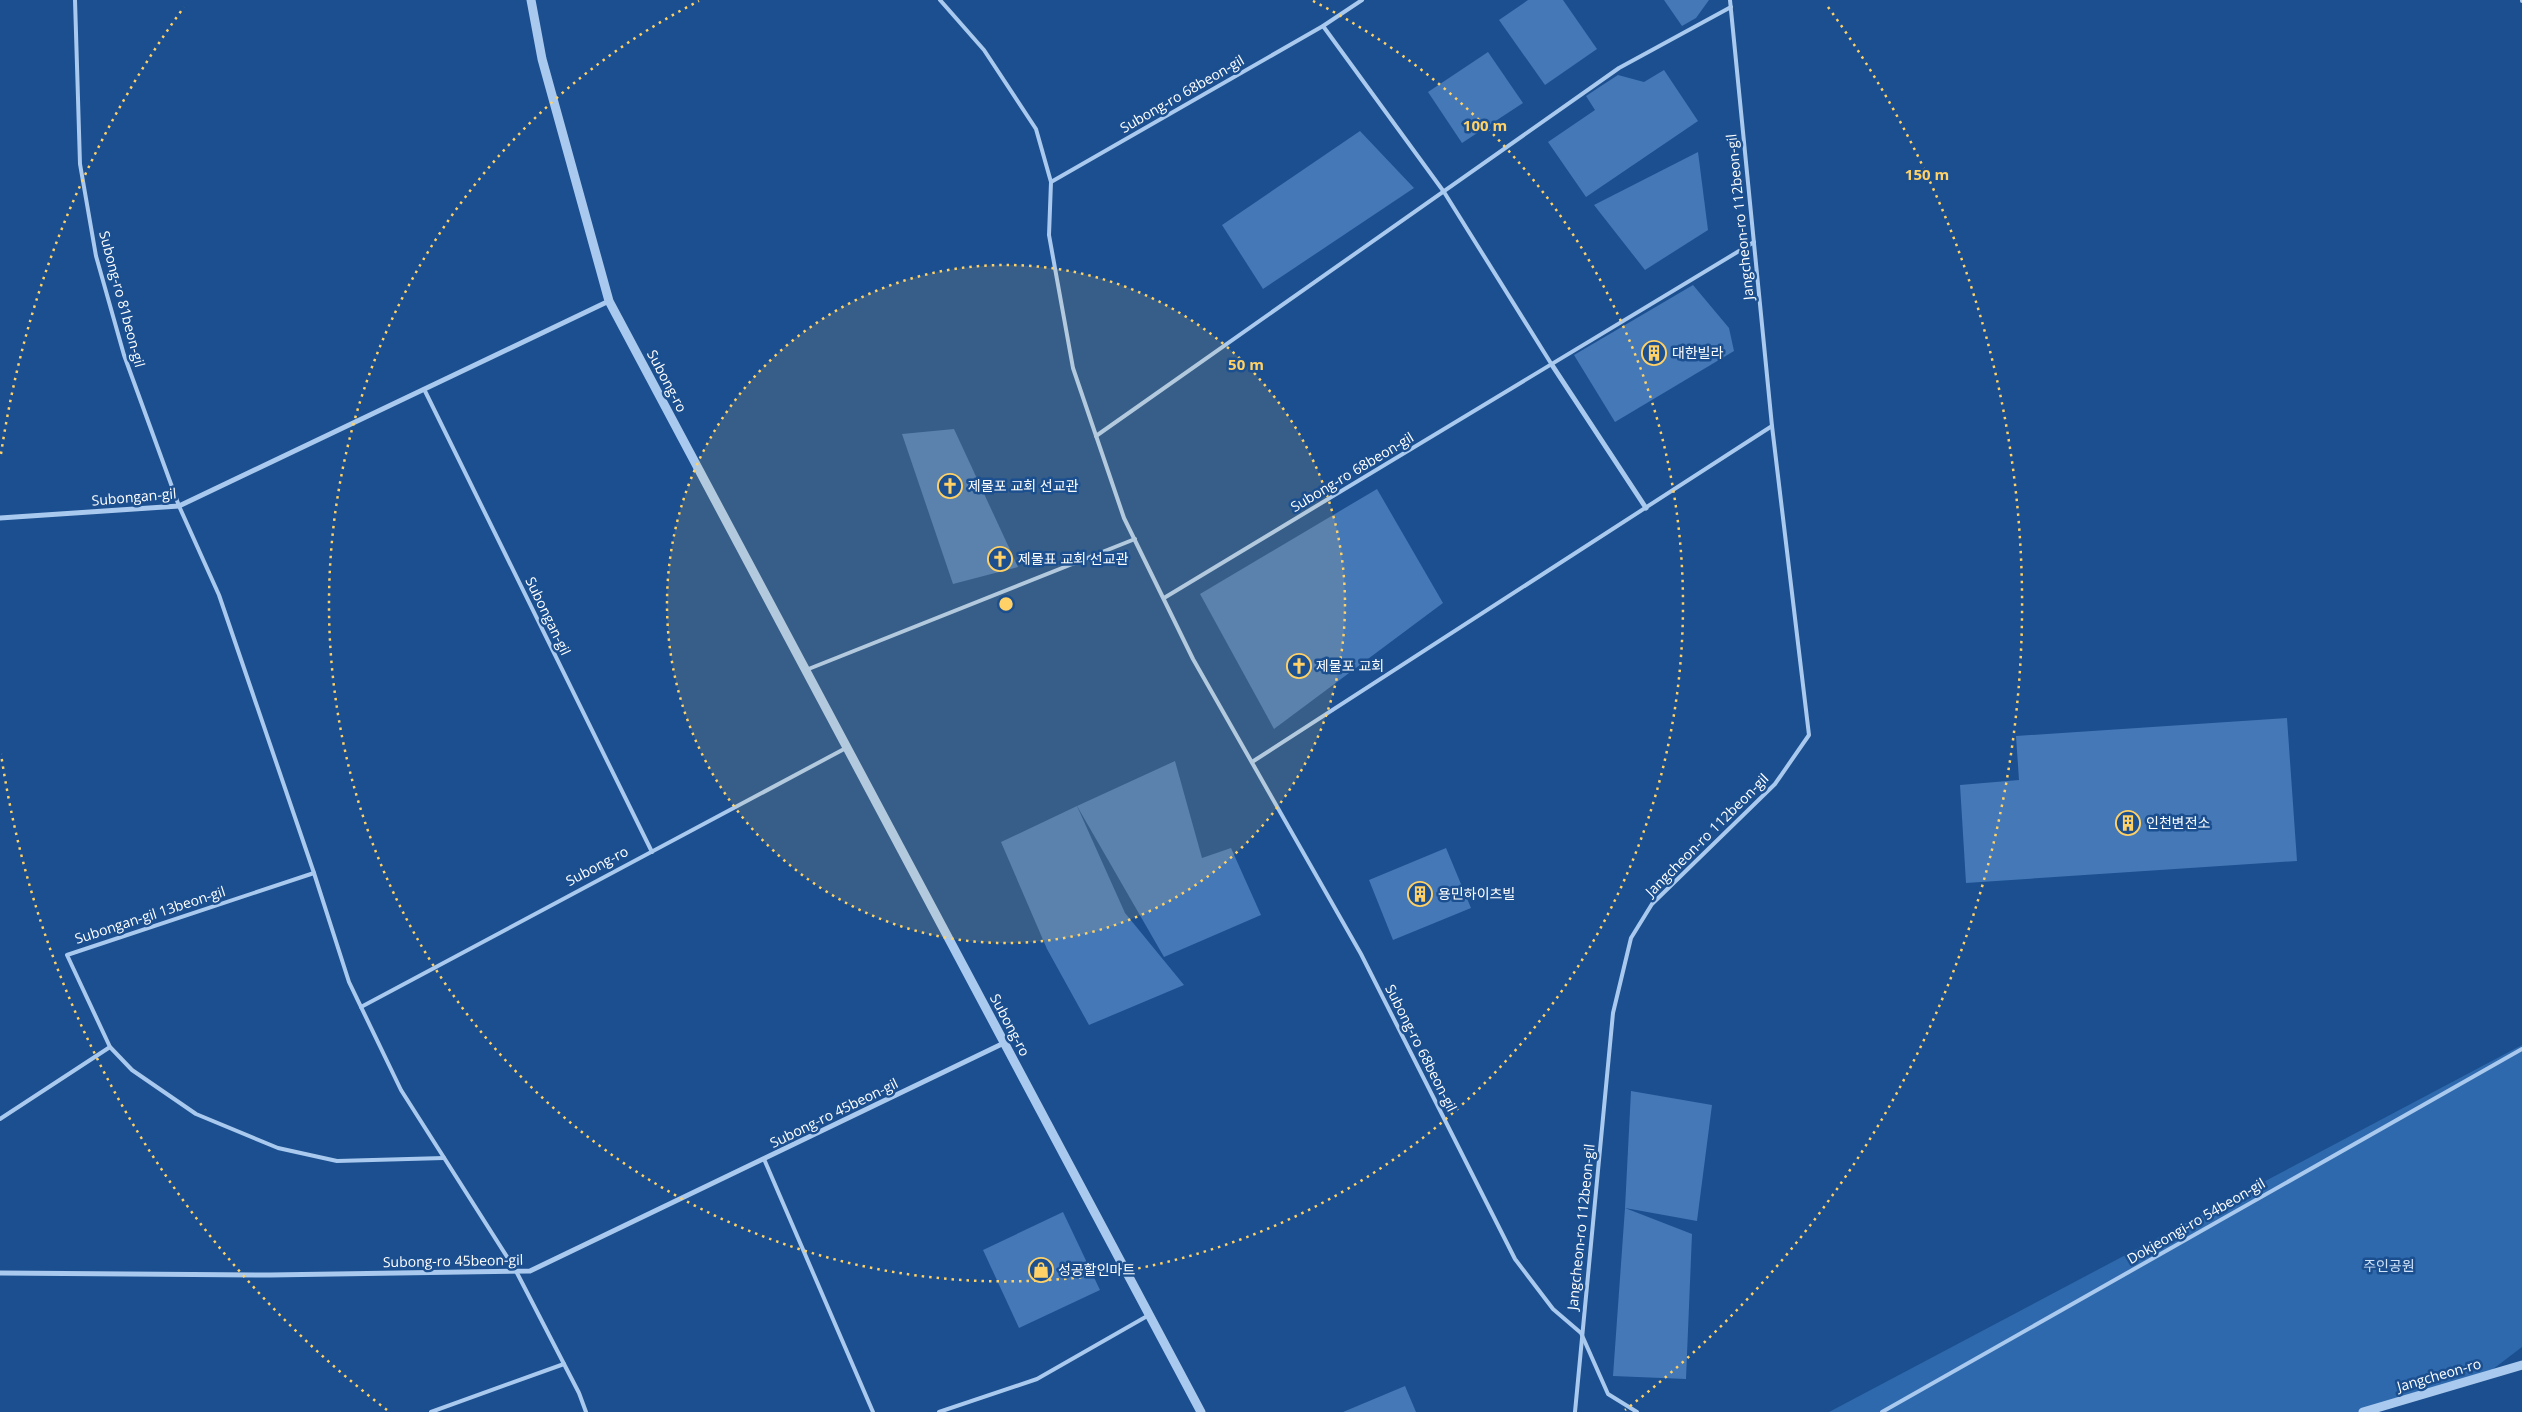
<svg xmlns="http://www.w3.org/2000/svg" width="2522" height="1412" viewBox="0 0 2522 1412" font-family="'Open Sans','Noto Sans KR',sans-serif">
	<style>
		.green { fill: #2e69ad }
		.building { fill: #4478b7 }
		.lines { fill: none; stroke-linecap: round; stroke-linejoin: round }
		.service { stroke: #a9c9ee; stroke-width: 4 }
		.minor { stroke: #a9c9ee; stroke-width: 5 }
		.tertiary { stroke: #a9c9ee; stroke-width: 9 }
		.ring { fill: none; stroke: #ffd166; stroke-width: 2.5; stroke-dasharray: 2.5 5 }
		.labels { text-anchor: middle; stroke-width: 5; stroke-linejoin: round; paint-order: stroke }
		.street-label { font-size: 14px; fill: #fff; stroke: #1b4f8f }
		.poi-label { font-size: 14px; fill: #fff; stroke: #1b4f8f; text-anchor: start }
		.park-label { font-size: 14px; fill: #cfe3fa; stroke: #1b4f8f }
		.centre { fill: #ffd166; stroke: #1b4f8f; stroke-width: 2.5 }
		.ring-label { font-size: 15px; text-anchor: middle; font-weight: bold; fill: #ffd166; stroke: #1b4f8f; stroke-width: 5; stroke-linejoin: round; paint-order: stroke }
	</style>
	<rect width="100%" height="100%" fill="#1b4f8f"/>
	<!-- green -->
	<polygon class="green" points="2522,1045 2522,1347 2484,1376 2363,1412 1829,1412"/>
	<!-- building -->
	<g class="building">
		<polygon points="1528,0 1563,0 1597,49 1545,85 1499,20"/>
		<polygon points="1664,0 1709,0 1696,18 1682,26"/>
		<polygon points="1488,52 1523,103 1462,143 1428,92"/>
		<polygon points="1664,70 1698,121 1586,197 1548,142 1595,110 1586,96 1601,86 1618,75 1644,82"/>
		<polygon points="1360,131 1414,188 1263,289 1222,225"/>
		<polygon points="1698,152 1708,230 1645,270 1594,205"/>
		<polygon points="1693,285 1729,328 1734,351 1615,422 1574,355"/>
		<polygon points="954,429 1018,567 953,584 902,434"/>
		<polygon points="1377,489 1443,603 1274,729 1200,594"/>
		<polygon points="2287,718 2297,861 1966,883 1960,785 2019,780 2016,736"/>
		<polygon points="1175,761 1202,858 1231,848 1261,915 1164,957 1077,806"/>
		<polygon points="1077,806 1125,913 1184,985 1089,1025 1047,949 1001,842"/>
		<polygon points="1446,848 1471,908 1393,940 1369,880"/>
		<polygon points="1631,1091 1712,1105 1697,1221 1625,1208 1692,1234 1686,1379 1613,1376 1625,1208"/>
		<polygon points="1063,1212 1100,1290 1019,1328 983,1250"/>
		<polygon points="1405,1386 1416,1412 1343,1412"/>
	</g>
	<g class="lines">
		<!-- service -->
		<g class="service">
			<polyline points="75,0 80,164 96,256 124,355 179,506 219,595 314,873 349,982 401,1090 516,1271 579,1393 586,1412"/>
			<polyline points="940,0 984,50 1036,129 1051,182 1049,235 1073,368 1124,518 1193,659 1361,954 1515,1259 1553,1309 1581,1333 1608,1394 1637,1412"/>
			<polyline points="2522,0 2522,1"/>
			<polyline points="1323,26 1444,192 1552,365"/>
			<polyline points="1051,182 1323,26 1362,0"/>
			<polyline points="424,389 652,852"/>
			<polyline points="1096,436 1619,68 1731,7"/>
			<polyline points="1164,598 1754,242"/>
			<polyline points="806,670 1135,539"/>
			<polyline points="1252,762 1772,426"/>
			<polyline points="314,873 67,955 110,1047 132,1070 196,1114 278,1148 337,1161 444,1158"/>
			<polyline points="361,1007 846,748"/>
			<polyline points="0,1119 110,1047"/>
			<polyline points="764,1159 873,1412"/>
			<polyline points="431,1412 564,1364"/>
			<polyline points="939,1412 1037,1379 1149,1315"/>
			<polyline points="1575,1412 1613,1013 1631,938 1652,904 1775,784 1809,735 1772,426 1730,0"/>
			<polyline points="1882,1412 2522,1049"/>
		</g>
		<!-- minor -->
		<g class="minor">
			<polyline points="1552,365 1646,508"/>
			<polyline points="0,518 179,506 609,301"/>
			<polyline points="0,1273 270,1275 530,1271 1004,1043"/>
		</g>
		<!-- tertiary -->
		<g class="tertiary">
			<polyline points="531,0 542,59 609,301 1201,1412"/>
			<polyline points="2363,1412 2522,1365"/>
		</g>
	</g>
	<!-- distance rings -->
	<circle cx="1006" cy="604" r="339" fill="#ffd166" fill-opacity=".12"/>
	<g class="ring">
		<circle cx="1006" cy="604" r="339"/>
		<path d="M1313 1A677 677 0 1 1 699 1"/>
		<path d="M387 1410A1016 1016 0 0 1 1 754M1 454A1016 1016 0 0 1 184 7M1828 7A1016 1016 0 0 1 1625 1410"/>
	</g>
	<!-- icons -->
	<defs>
		<symbol id="building-ring" viewBox="-11 -11 22 22"><circle r="9.5" fill="#1b4f8f" stroke="#ffd166" stroke-width="1.5"/><path d="M-4-6H4V6H1V3H-1V6H-4ZM-2.5-4.3h1.7v1.8h-1.7ZM.8-4.3h1.7v1.8H.8ZM-2.5-1h1.7V.8h-1.7ZM.8-1h1.7V.8H.8Z" fill="#ffd166"/></symbol>
		<symbol id="church-ring" viewBox="-11 -11 22 22"><circle r="9.5" fill="#1b4f8f" stroke="#ffd166" stroke-width="1.5"/><path d="M-1.2-6h2.4v3.5h3.3v2.4h-3.3V6h-2.4V-.1h-3.3v-2.4h3.3Z" fill="#ffd166"/></symbol>
		<symbol id="shop-ring" viewBox="-11 -11 22 22"><circle r="9.5" fill="#1b4f8f" stroke="#ffd166" stroke-width="1.5"/><path d="M-5-2.5h2.3a2.7 3.5 0 0 1 5.4 0H5L5.5 6h-11ZM-1.5-2.5h3a1.5 2.3 0 0 0-3 0Z" fill="#ffd166"/></symbol>
	</defs>
	<g fill-rule="evenodd">
		<use href="#building-ring" x="1640" y="339" width="28" height="28"/>
		<use href="#church-ring" x="936" y="472" width="28" height="28"/>
		<use href="#church-ring" x="986" y="545" width="28" height="28"/>
		<use href="#church-ring" x="1285" y="652" width="28" height="28"/>
		<use href="#building-ring" x="2114" y="809" width="28" height="28"/>
		<use href="#building-ring" x="1406" y="880" width="28" height="28"/>
		<use href="#shop-ring" x="1027" y="1256" width="28" height="28"/>
	</g>
	<g class="labels">
		<!-- street labels -->
		<g class="street-label">
			<text transform="translate(1182 94) rotate(-30)" y="5">Subong-ro 68beon-gil</text>
			<text transform="translate(1740 217) rotate(-96)" y="5">Jangcheon-ro 112beon-gil</text>
			<text transform="translate(122 299) rotate(75)" y="5">Subong-ro 81beon-gil</text>
			<text transform="translate(667 381) rotate(62)" y="5">Subong-ro</text>
			<text transform="translate(1352 472) rotate(-31)" y="5">Subong-ro 68beon-gil</text>
			<text transform="translate(134 497) rotate(-5)" y="5">Subongan-gil</text>
			<text transform="translate(548 616) rotate(64)" y="5">Subongan-gil</text>
			<text transform="translate(1707 835) rotate(-45)" y="5">Jangcheon-ro 112beon-gil</text>
			<text transform="translate(597 866) rotate(-28)" y="5">Subong-ro</text>
			<text transform="translate(150 915) rotate(-18)" y="5">Subongan-gil 13beon-gil</text>
			<text transform="translate(1010 1025) rotate(62)" y="5">Subong-ro</text>
			<text transform="translate(1421 1048) rotate(63)" y="5">Subong-ro 68beon-gil</text>
			<text transform="translate(834 1113) rotate(-26)" y="5">Subong-ro 45beon-gil</text>
			<text transform="translate(2196 1221) rotate(-30)" y="5">Dokjeongi-ro 54beon-gil</text>
			<text transform="translate(1581 1227) rotate(-84)" y="5">Jangcheon-ro 112beon-gil</text>
			<text transform="translate(453 1261) rotate(-1)" y="5">Subong-ro 45beon-gil</text>
			<text transform="translate(2439 1375) rotate(-16)" y="5">Jangcheon-ro</text>
		</g>
		<!-- poi labels -->
		<g class="poi-label">
			<text x="1672" y="358">대한빌라</text>
			<text x="968" y="491">제물포 교회 선교관</text>
			<text x="1018" y="564">제물표 교회 선교관</text>
			<text x="1316" y="671">제물포 교회</text>
			<text x="2146" y="828">인천변전소</text>
			<text x="1438" y="899">용민하이츠빌</text>
			<text x="1058" y="1275">성공할인마트</text>
		</g>
		<!-- park labels -->
		<g class="park-label">
			<text x="2389" y="1271">주인공원</text>
		</g>
	</g>
	<circle cx="1006" cy="604" r="8" class="centre"/>
	<g class="ring-label">
		<text x="1485" y="131">100 m</text>
		<text x="1927" y="180">150 m</text>
		<text x="1246" y="370">50 m</text>
	</g>
</svg>
